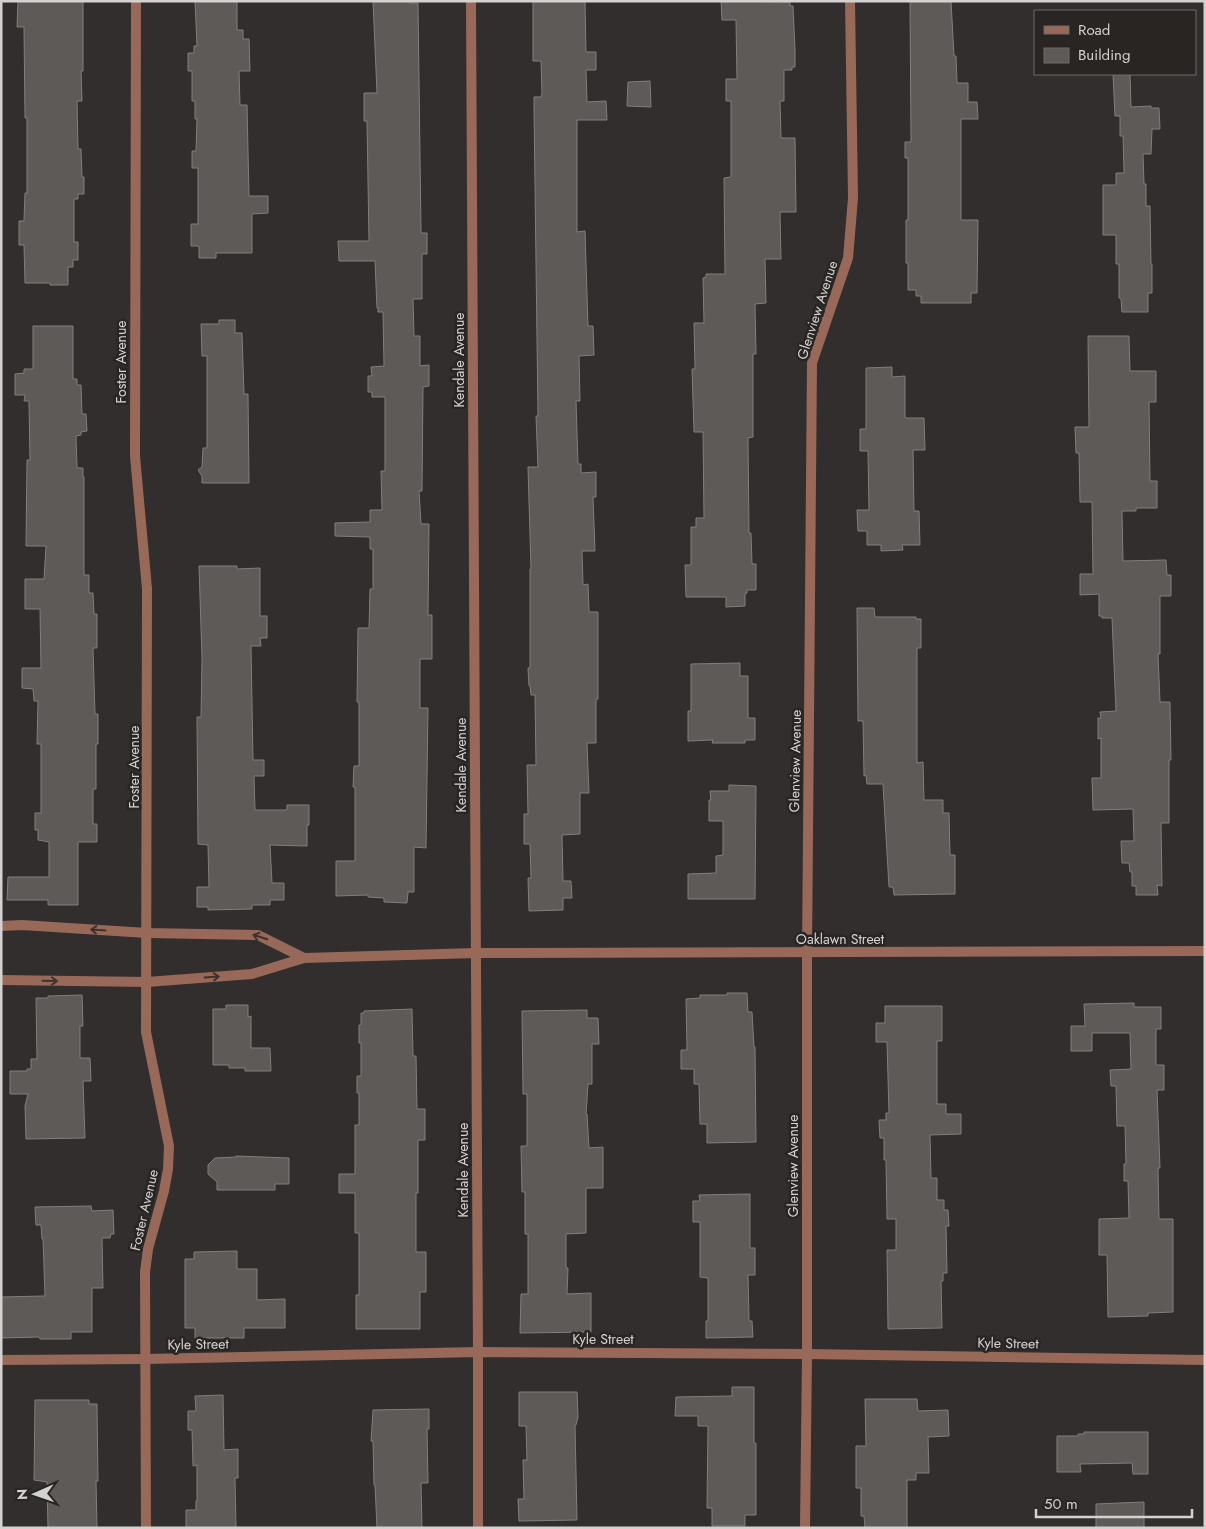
<svg xmlns="http://www.w3.org/2000/svg" width="1206" height="1529" viewBox="0 0 1206 1529" font-family="Jost,sans-serif">
	<style>
		.building { fill: #5e5a58; stroke: #827e7c }
		.lines { fill: none; stroke-linecap: round; stroke-linejoin: round }
		.street { stroke: #986859; stroke-width: 10 }
		.oneway { stroke: #3e322e }
		.labels { text-anchor: middle; stroke-width: 5; stroke-linejoin: round; paint-order: stroke }
		.street-label { font-size: 14px; fill: #d4d2d1; stroke: #282523 }
	</style>
	<rect width="100%" height="100%" fill="#322e2d"/>
	<!-- building -->
	<g class="building">
		<polygon points="18,1 83,1 83,71 81,71 82,101 77,101 78,149 81,149 82,177 84,177 84,194 78,194 78,199 74,199 74,242 78,242 78,260 73,260 73,267 68,267 68,285 50,285 50,283 25,283 24,245 19,245 19,221 24,221 25,193 27,193 27,118 25,118 24,27 17,27"/>
		<polygon points="195,1 237,1 237,30 243,30 243,39 249,39 250,71 239,71 240,105 247,105 249,196 268,196 268,213 252,214 252,253 216,253 216,258 199,258 199,246 191,246 191,224 198,224 198,168 192,168 192,151 196,151 197,119 195,119 195,101 192,101 192,71 188,71 188,53 194,53 194,46 197,46"/>
		<polygon points="373,1 410,1 410,3 418,3 421,233 427,233 427,254 422,254 422,299 413,299 414,336 420,336 420,366 429,365 429,386 423,387 422,491 419,491 421,524 429,524 428,615 432,615 432,659 420,659 420,708 428,708 426,848 414,847 414,892 408,892 407,903 384,902 384,898 368,897 368,895 336,896 336,861 355,861 355,787 353,787 354,766 359,766 359,702 357,702 358,628 369,628 370,589 373,589 373,549 370,549 370,537 335,536 335,523 370,522 370,510 382,510 381,471 385,471 385,397 372,397 372,392 368,392 368,376 372,376 371,367 384,366 383,312 378,312 378,308 377,308 375,261 339,261 338,241 369,241 367,121 364,121 364,93 377,93"/>
		<polygon points="533,1 585,1 586,52 596,52 596,70 586,70 587,102 606,101 607,120 577,120 577,232 585,231 588,326 593,326 594,355 579,356 580,401 576,401 578,464 581,464 581,473 596,472 596,497 593,497 595,551 582,551 583,585 588,584 589,612 598,612 598,699 596,699 596,743 587,743 589,793 580,793 580,834 562,835 563,881 571,881 572,898 563,898 563,910 529,911 528,878 531,878 530,844 524,844 524,814 528,814 527,765 536,765 535,695 531,695 530,686 529,686 528,668 530,668 530,569 531,569 528,467 538,467 536,416 538,416 534,107 534,97 541,97 542,93 541,61 533,61"/>
		<polygon points="721,1 790,2 790,6 793,6 795,50 795,67 792,67 792,70 784,70 784,101 780,101 781,138 795,138 796,212 780,212 781,259 765,259 766,303 755,304 756,354 753,354 753,437 748,438 749,533 751,533 752,564 756,564 756,590 747,590 747,593 745,593 745,606 726,607 726,597 686,597 685,565 691,565 691,527 696,527 696,518 704,518 703,432 694,432 692,369 695,369 694,323 704,323 703,278 706,277 706,274 725,274 724,178 731,177 731,101 726,101 726,79 737,79 736,20 722,20"/>
		<polygon points="910,1 951,1 954,56 956,56 957,83 968,83 968,102 977,102 978,119 961,119 961,220 978,220 977,293 971,293 971,303 921,303 921,296 916,296 916,290 908,290 908,263 906,263 906,220 908,220 908,158 905,158 905,142 911,142"/>
		<polygon points="1113,74 1130,74 1131,107 1151,106 1151,108 1159,108 1160,129 1152,129 1151,154 1143,154 1144,184 1146,184 1146,206 1150,206 1151,264 1152,264 1152,293 1148,293 1148,312 1122,312 1121,299 1119,298 1119,264 1116,264 1116,235 1103,235 1103,185 1116,185 1116,173 1124,173 1123,136 1120,136 1120,116 1115,116"/>
		<polygon points="650,81 651,107 627,106 628,82"/>
		<polygon points="219,320 235,320 235,333 242,333 244,394 248,394 249,483 202,483 202,476 198,470 202,467 203,448 207,448 207,356 202,356 201,324 219,324"/>
		<polygon points="33,326 73,326 73,379 77,379 77,385 81,385 82,414 86,414 87,431 81,432 81,435 76,436 77,468 83,468 83,477 84,477 84,575 89,575 89,593 93,593 94,614 97,614 97,648 93,648 95,714 98,714 98,744 96,744 96,789 93,789 93,824 97,824 97,842 78,842 78,905 48,905 48,900 7,900 8,877 49,877 49,842 38,840 38,830 35,830 35,813 41,813 41,744 37,744 38,701 34,701 33,689 22,688 22,668 41,668 40,609 25,609 25,579 44,579 46,546 26,546 27,460 30,460 29,401 24,401 25,395 15,395 15,374 24,373 24,369 33,369"/>
		<polygon points="1088,336 1129,336 1130,371 1156,371 1156,402 1149,402 1150,481 1157,481 1157,508 1136,508 1136,511 1122,511 1123,561 1166,560 1167,575 1171,575 1171,596 1160,596 1160,654 1158,654 1160,702 1170,702 1171,760 1169,760 1169,823 1161,823 1162,886 1157,885 1158,895 1136,895 1136,886 1132,886 1132,872 1130,872 1129,863 1122,863 1121,841 1134,841 1133,809 1093,810 1092,778 1101,778 1101,738 1098,739 1098,718 1101,718 1100,712 1116,711 1112,618 1102,618 1102,616 1099,616 1099,594 1080,595 1080,574 1093,574 1092,502 1080,502 1079,453 1076,453 1075,427 1089,427"/>
		<polygon points="892,367 892,377 905,376 905,418 924,418 925,450 913,450 914,511 919,511 920,545 902,545 903,550 881,551 881,545 867,545 867,531 858,531 857,510 869,510 868,451 860,451 860,429 866,429 866,368"/>
		<polygon points="199,566 237,566 237,569 260,568 260,616 267,616 267,638 260,638 261,646 251,646 253,760 264,760 264,776 254,776 255,810 287,810 287,805 309,805 309,825 307,825 307,846 270,845 272,883 284,883 284,900 270,900 270,905 252,905 252,909 208,910 208,907 197,907 197,887 209,887 208,845 198,844 197,717 201,717 202,658"/>
		<polygon points="857,608 874,608 875,617 916,617 916,619 921,619 921,648 917,648 917,763 923,762 924,800 943,800 943,813 949,813 950,855 955,855 955,894 894,895 893,887 889,887 883,784 867,784 866,775 864,776 863,721 858,721"/>
		<polygon points="740,663 740,676 748,676 748,718 755,718 755,740 745,740 745,743 712,743 713,740 688,741 688,711 691,711 691,664"/>
		<polygon points="729,785 756,786 755,899 688,899 688,874 716,873 716,856 723,855 723,821 709,821 709,800 711,800 710,791 729,791"/>
		<polygon points="727,993 747,993 748,1012 752,1012 754,1047 755,1047 756,1142 707,1143 707,1124 700,1124 699,1084 694,1084 694,1069 681,1069 681,1050 687,1050 686,999 700,998 700,995 727,995"/>
		<polygon points="82,995 83,1026 80,1026 80,1058 90,1058 91,1081 83,1081 85,1138 26,1139 25,1106 28,1094 10,1094 10,1071 27,1071 27,1069 31,1069 31,1059 37,1059 36,998 48,998 48,996"/>
		<polygon points="1134,1003 1134,1007 1161,1007 1161,1029 1156,1029 1156,1065 1164,1065 1164,1090 1157,1090 1160,1168 1158,1168 1159,1219 1173,1219 1173,1312 1148,1313 1148,1316 1108,1317 1107,1255 1099,1255 1099,1219 1129,1218 1128,1181 1124,1181 1124,1164 1126,1164 1125,1126 1117,1126 1116,1086 1111,1086 1110,1070 1131,1069 1130,1033 1092,1033 1092,1051 1071,1051 1071,1026 1085,1026 1084,1004"/>
		<polygon points="226,1005 248,1005 248,1017 251,1016 251,1048 270,1048 271,1071 245,1071 245,1068 229,1068 229,1065 213,1065 213,1009 226,1009"/>
		<polygon points="885,1006 942,1006 942,1041 937,1041 937,1104 946,1104 946,1114 961,1114 961,1134 930,1135 931,1178 937,1178 937,1200 944,1200 944,1210 948,1210 949,1226 946,1226 947,1273 943,1273 943,1281 941,1281 942,1328 888,1329 887,1250 896,1250 896,1219 887,1219 886,1160 884,1160 884,1138 880,1138 879,1120 886,1120 886,1113 889,1113 887,1042 876,1042 876,1023 885,1023"/>
		<polygon points="412,1009 413,1056 416,1056 417,1109 425,1109 425,1140 418,1140 418,1193 416,1193 416,1252 426,1252 426,1292 420,1292 420,1329 356,1329 356,1295 359,1295 359,1233 355,1233 355,1193 339,1193 339,1174 355,1174 355,1125 359,1125 359,1093 357,1093 357,1076 361,1076 361,1043 359,1043 359,1025 361,1025 361,1013 364,1013 364,1011"/>
		<polygon points="587,1010 587,1018 598,1018 599,1044 592,1044 592,1084 588,1084 586,1114 587,1114 589,1148 603,1147 603,1188 586,1188 586,1233 566,1234 566,1268 568,1268 567,1294 591,1293 591,1332 520,1333 521,1294 528,1294 528,1234 525,1234 525,1192 522,1192 521,1146 527,1146 527,1094 523,1094 522,1011"/>
		<polygon points="236,1156 289,1158 289,1184 275,1184 275,1190 217,1190 217,1182 208,1174 208,1165 215,1158 236,1157"/>
		<polygon points="750,1194 750,1248 755,1248 755,1275 748,1275 749,1321 752,1321 753,1337 706,1338 706,1321 708,1321 708,1278 700,1277 700,1222 693,1222 693,1201 700,1201 699,1195"/>
		<polygon points="91,1206 92,1211 113,1210 114,1234 111,1234 110,1238 102,1238 103,1288 92,1288 92,1332 71,1332 71,1339 40,1339 39,1337 1,1338 1,1297 45,1296 43,1239 42,1239 41,1225 36,1225 35,1207"/>
		<polygon points="237,1251 237,1269 257,1269 257,1300 285,1299 285,1328 244,1328 244,1338 195,1338 195,1328 185,1328 185,1259 194,1259 194,1252"/>
		<polygon points="732,1387 754,1387 754,1443 756,1443 756,1515 745,1515 745,1526 712,1526 712,1508 707,1508 708,1426 698,1426 698,1416 675,1416 676,1397 732,1396"/>
		<polygon points="519,1392 577,1392 578,1417 576,1425 575,1425 577,1520 519,1521 518,1499 524,1499 523,1460 527,1460 526,1426 519,1426"/>
		<polygon points="223,1395 224,1450 238,1449 238,1478 235,1478 236,1528 186,1528 186,1510 196,1510 196,1501 197,1501 197,1465 193,1466 192,1430 188,1430 188,1411 196,1411 195,1396"/>
		<polygon points="865,1399 917,1399 918,1411 948,1410 949,1436 928,1437 929,1473 916,1473 916,1480 907,1480 907,1528 865,1528 864,1516 861,1516 861,1488 856,1488 856,1446 866,1446"/>
		<polygon points="35,1400 89,1400 89,1404 97,1404 98,1481 96,1481 97,1528 48,1528 47,1482 34,1480"/>
		<polygon points="429,1409 429,1429 427,1429 428,1483 421,1483 422,1528 377,1528 375,1485 374,1485 373,1441 371,1441 373,1410"/>
		<polygon points="1084,1432 1148,1432 1148,1474 1133,1474 1132,1463 1080,1464 1081,1472 1057,1472 1057,1436 1078,1436 1078,1434 1084,1434"/>
		<polygon points="1144,1502 1144,1528 1096,1528 1096,1504"/>
	</g>
	<g class="lines">
		<!-- street -->
		<g class="street">
			<polyline points="136,1 135,456 147,589 146,1032 169,1146 168,1169 164,1191 148,1249 145,1272 146,1528"/>
			<polyline points="471,1 478,1352 478,1528"/>
			<polyline points="1,926 22,925 147,933 258,935 304,958"/>
			<polyline points="1,980 147,982 252,974 304,958 476,953 1205,951"/>
			<polyline points="1,1360 146,1359 478,1352 807,1354 1205,1360"/>
			<polyline points="805,1528 807,1354 807,953 812,363 848,258 853,198 850,1"/>
		</g>
	</g>
	<!-- one-way arrows -->
	<defs><path id="oneway-shaft" d="M-6 0H5M1.5-3L5.5 0L1.5 3" fill="none" stroke-width="1.6" stroke-linecap="round" stroke-linejoin="round" transform="scale(1.25)"/></defs>
	<g class="oneway">
		<use href="#oneway-shaft" transform="translate(98 930) rotate(-176)"/>
		<use href="#oneway-shaft" transform="translate(260 937) rotate(-162)"/>
		<use href="#oneway-shaft" transform="translate(212 977) rotate(-4)"/>
		<use href="#oneway-shaft" transform="translate(50 981) rotate(1)"/>
	</g>
	<g class="labels">
		<!-- street labels -->
		<g class="street-label">
			<text transform="translate(817 310) rotate(-72)" y="5">Glenview Avenue</text>
			<text transform="translate(459 360) rotate(-90)" y="5">Kendale Avenue</text>
			<text transform="translate(121 362) rotate(-90)" y="5">Foster Avenue</text>
			<text transform="translate(795 761) rotate(-89)" y="5">Glenview Avenue</text>
			<text transform="translate(461 765) rotate(-90)" y="5">Kendale Avenue</text>
			<text transform="translate(134 767) rotate(-90)" y="5">Foster Avenue</text>
			<text x="840" y="944">Oaklawn Street</text>
			<text transform="translate(793 1166) rotate(-90)" y="5">Glenview Avenue</text>
			<text transform="translate(463 1170) rotate(-90)" y="5">Kendale Avenue</text>
			<text transform="translate(144 1210) rotate(-77)" y="5">Foster Avenue</text>
			<text x="603" y="1344">Kyle Street</text>
			<text transform="translate(1008 1343) rotate(1)" y="5">Kyle Street</text>
			<text transform="translate(198 1344) rotate(-1)" y="5">Kyle Street</text>
		</g>
	</g>
	<!-- border -->
	<rect width="1206" height="1529" fill="none" stroke="#d4d2d1" stroke-width="5"/>
	<!-- legend -->
	<rect x="1034" y="10" width="162" height="65" fill="#282523" stroke="#6d6a69"/>
	<rect x="1044" y="26" width="25" height="8" fill="#986859" stroke="#6d6a69"/>
	<text x="1078" y="35" font-size="15" fill="#d4d2d1">Road</text>
	<rect x="1044" y="48" width="25" height="15" fill="#5e5a58" stroke="#6d6a69"/>
	<text x="1078" y="60" font-size="15" fill="#d4d2d1">Building</text>
	<!-- north arrow -->
	<g transform="translate(35 1494) rotate(268)" stroke="#282523" stroke-width="4" paint-order="stroke">
	<path d="M0-4L9 19L0 12L-9 19Z" fill="#d4d2d1"/>
	<text y="-8" font-size="14" font-weight="bold" text-anchor="middle" fill="#d4d2d1">N</text>
	</g>
	<!-- scale -->
	<path d="M1036 1509v8h156v-8" fill="none" stroke="#d4d2d1" stroke-width="2.5"/>
	<text x="1044" y="1509" font-size="15" fill="#d4d2d1" stroke="#282523" stroke-width="4" paint-order="stroke">50 m</text>
</svg>
